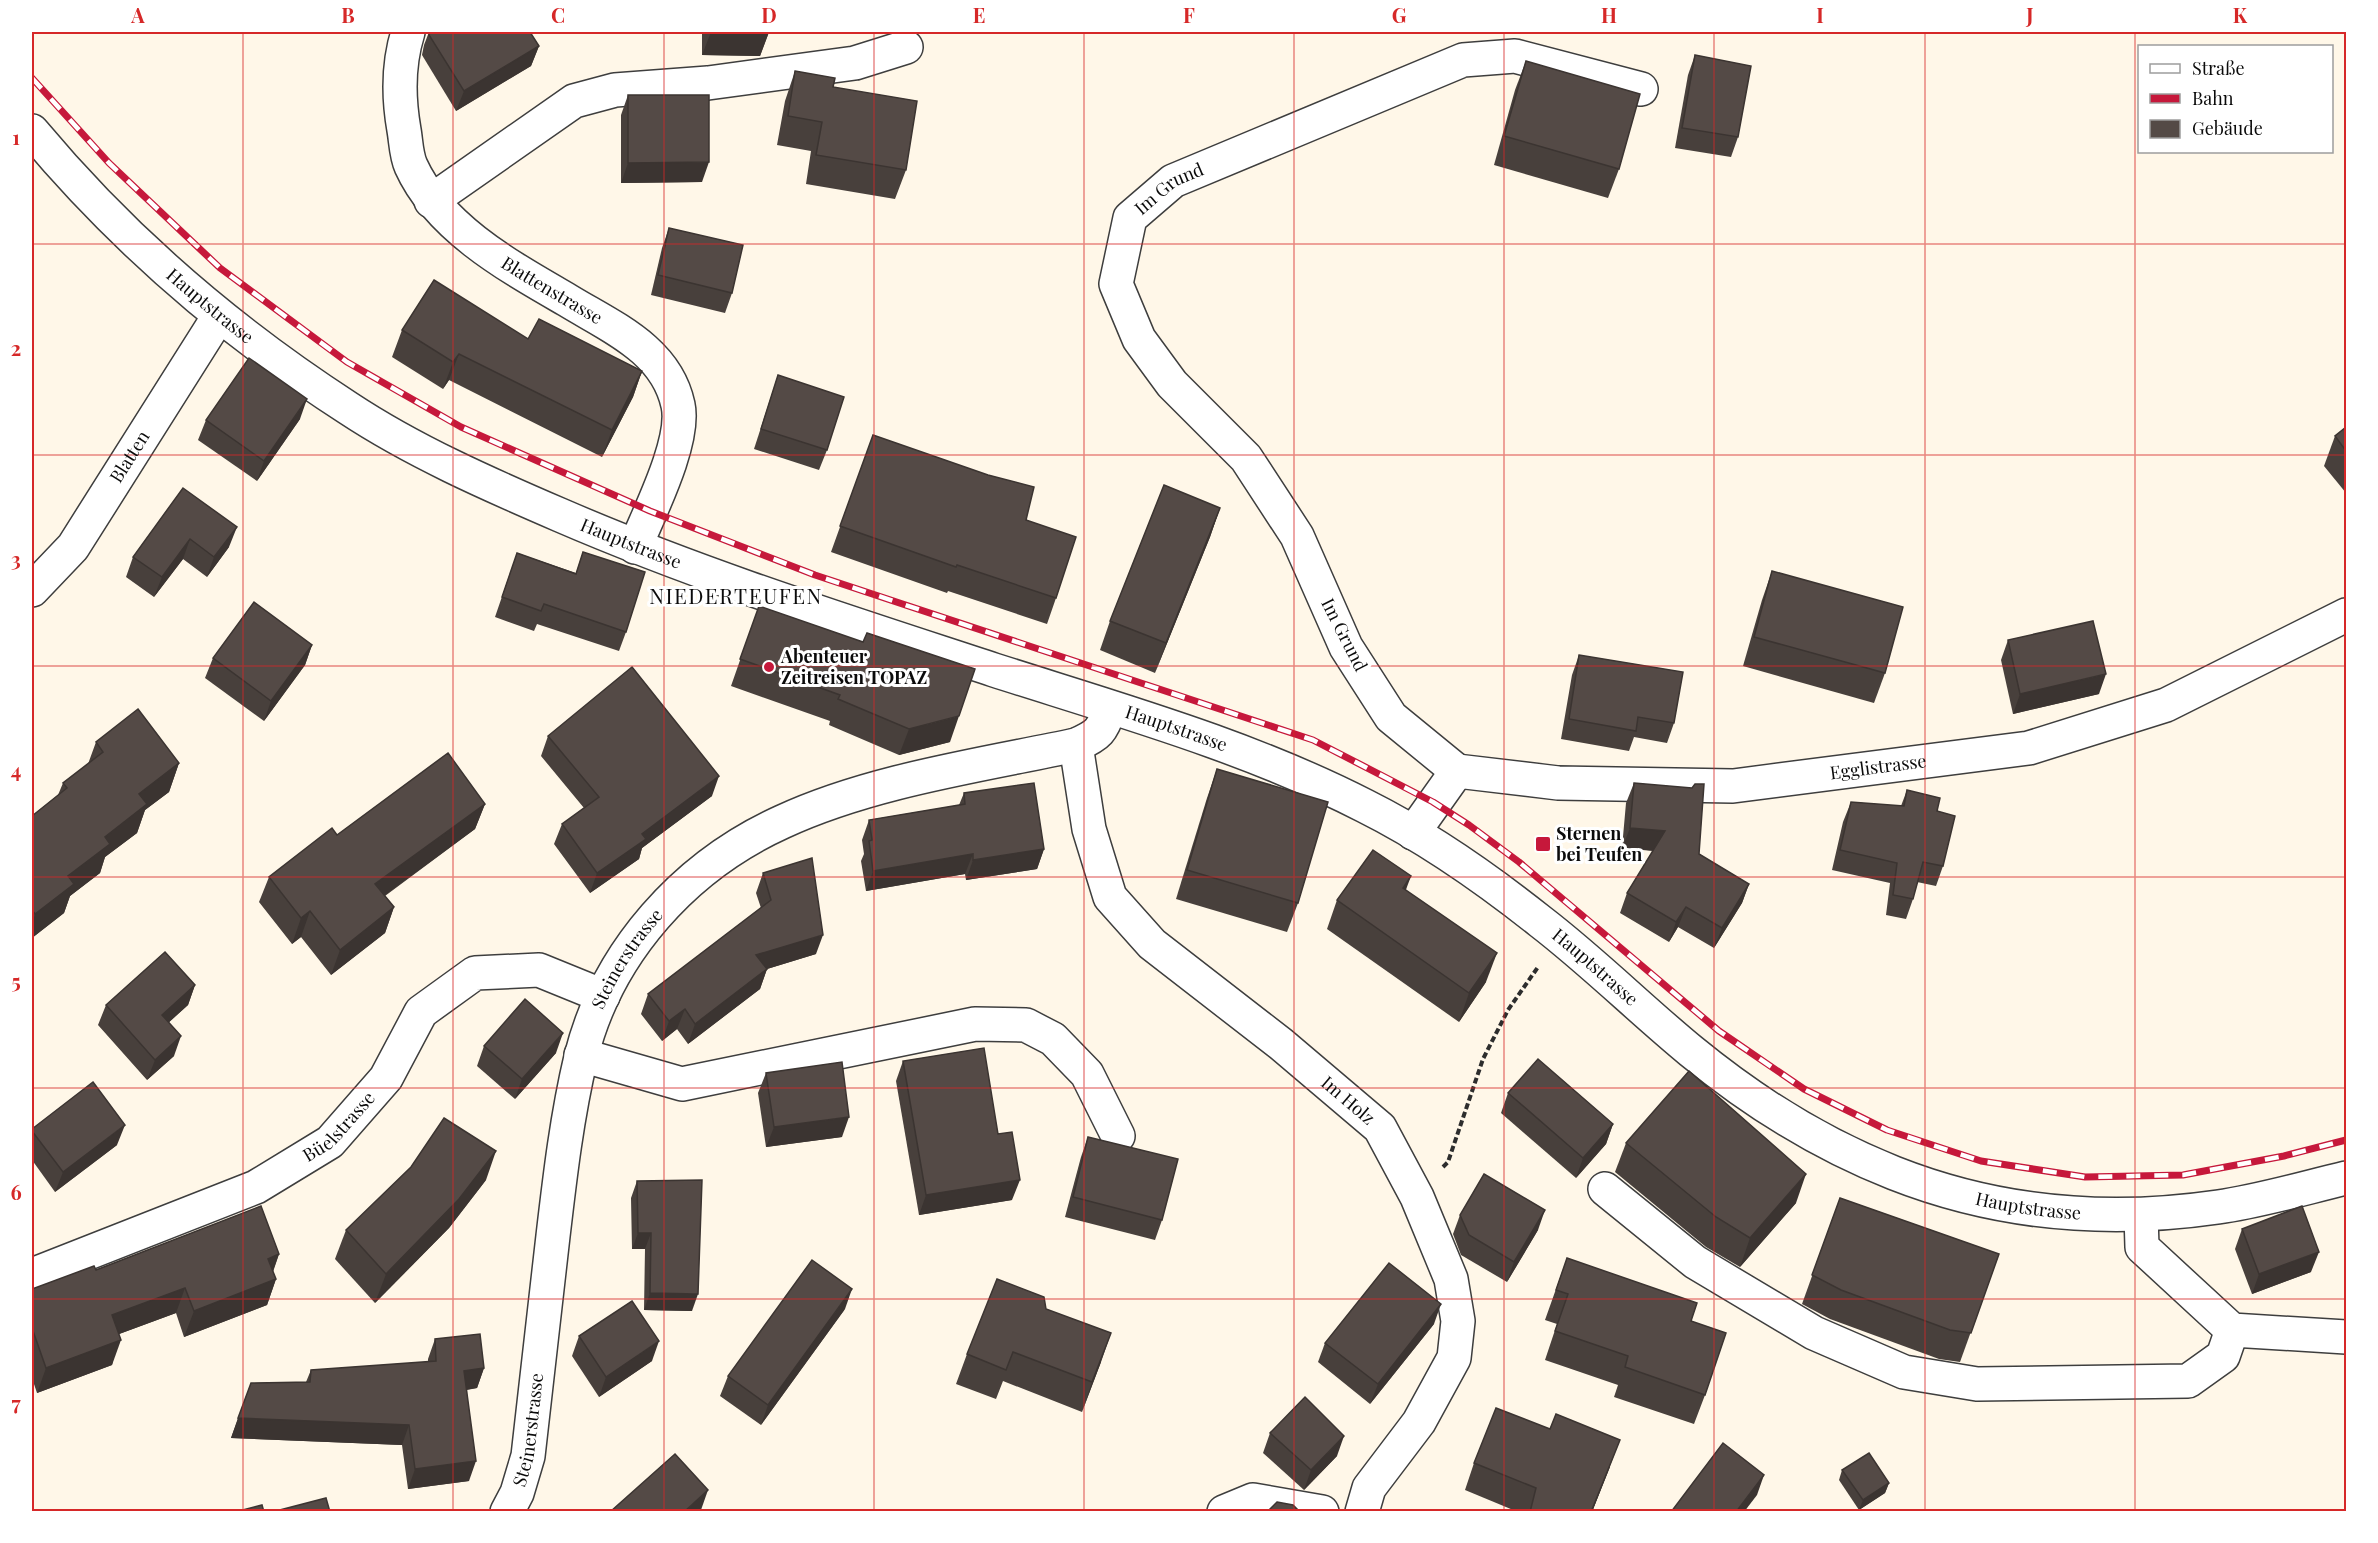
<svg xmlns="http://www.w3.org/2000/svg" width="2378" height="1543" viewBox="0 0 2378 1543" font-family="'Playfair Display',serif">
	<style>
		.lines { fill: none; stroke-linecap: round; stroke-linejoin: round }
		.minor-casing { stroke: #3e3e3e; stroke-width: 36 }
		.path { stroke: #2d2d2d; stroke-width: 4; stroke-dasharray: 6 3; stroke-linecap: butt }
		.minor { stroke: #fff; stroke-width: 33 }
		.rail-casing { stroke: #c6183b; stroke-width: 7 }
		.rail { stroke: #fff; stroke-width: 4.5; stroke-dasharray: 14; stroke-linecap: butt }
		.wall { fill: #48403c }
		.shaded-wall { fill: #3b3431 }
		.building { fill: #544a46; stroke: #3b3431; stroke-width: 1.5 }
		.grid { fill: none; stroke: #d62828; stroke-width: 1.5; stroke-opacity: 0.55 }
		.poi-dot { fill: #c6183b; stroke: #fff; stroke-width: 2 }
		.labels { text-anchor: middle; stroke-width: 6; stroke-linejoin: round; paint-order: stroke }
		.street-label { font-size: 18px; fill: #0b0b0b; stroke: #fff }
		.poi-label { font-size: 18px; font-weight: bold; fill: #0b0b0b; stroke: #fff; text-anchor: start }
		.quarter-label { font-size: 21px; letter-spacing: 1.5px; fill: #0b0b0b; stroke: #fff }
		.neatline { fill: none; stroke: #d62828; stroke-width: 2 }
		.grid-label { font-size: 20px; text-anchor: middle; font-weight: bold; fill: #d62828 }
	</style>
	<rect width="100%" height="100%" fill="#fff7e8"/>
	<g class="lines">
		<defs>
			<g id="minor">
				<path id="s1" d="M408,32C398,64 398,96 404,130C406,141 406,155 411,166C439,228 510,267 567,300C611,327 666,349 678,405C686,441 649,513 635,547"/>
				<path id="s2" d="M32,131C123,240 229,331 348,408C413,451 488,484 560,515C701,576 848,622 994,670C1119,710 1248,746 1365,806C1427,837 1487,879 1541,922C1593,962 1640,1009 1691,1051C1752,1101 1820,1144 1894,1173C1998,1214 2108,1223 2218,1207C2261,1201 2304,1188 2346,1178"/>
				<polyline points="431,201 574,101 615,90 708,83 855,63 906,47"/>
				<path id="s3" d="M32,590L73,547L219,316"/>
				<path id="s4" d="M1076,745L1089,829L1110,897L1152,944L1281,1044L1380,1128L1417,1197L1451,1279L1458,1321L1454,1358L1419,1422L1369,1488L1362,1512"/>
				<path id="s5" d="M1457,771L1391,717L1346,647L1297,536L1246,458L1172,384L1139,339L1116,284L1130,218L1173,181L1463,60L1515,56L1641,89"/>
				<path id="s6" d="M1457,771L1558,783L1733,786L2029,748L2166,705L2346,615"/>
				<polyline points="1413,833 1457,771"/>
				<polyline points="581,1055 682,1084 975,1024 1026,1025 1053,1039 1087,1074 1118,1136"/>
				<polyline points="1605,1189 1695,1262 1814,1333 1904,1372 1977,1384 2188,1381 2223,1356 2232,1330"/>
				<polyline points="2141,1215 2142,1247 2232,1330 2346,1337"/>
				<path id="s7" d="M32,1275L256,1187L330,1142L386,1078L421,1012L475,973L539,970L603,996"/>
				<path id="s8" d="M507,1512L517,1493L528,1456C536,1383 545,1309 553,1236C560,1176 567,1116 581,1057C607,952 685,866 782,822C870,781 981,765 1076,745C1099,735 1102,731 1110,708"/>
				<polyline points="1224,1512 1253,1500 1322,1512"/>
			</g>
		</defs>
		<!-- minor casing -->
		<use href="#minor" class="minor-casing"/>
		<!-- path -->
		<polyline class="path" points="1443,1167 1448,1162 1483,1059 1508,1010 1538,967"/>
		<!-- minor -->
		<use href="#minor" class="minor"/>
		<defs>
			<polyline id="rail" points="32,78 109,163 220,268 347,362 461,427 650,511 815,575 1313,740 1433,802 1469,825 1519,862 1719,1031 1804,1089 1887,1130 1981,1161 2085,1177 2183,1175 2284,1156 2346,1140"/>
		</defs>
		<!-- rail casing -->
		<use href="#rail" class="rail-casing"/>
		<!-- rail -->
		<use href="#rail" class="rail"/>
	</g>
	<!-- wall -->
	<g class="wall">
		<polygon points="429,32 530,32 539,46 531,66 456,111 422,55 424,45"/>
		<polygon points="702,32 769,32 760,56 702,55"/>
		<polygon points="1695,55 1738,137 1731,157 1675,148 1688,75"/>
		<polygon points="1526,61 1619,169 1608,198 1494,165 1515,90"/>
		<polygon points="795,71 833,87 906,170 895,199 806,184 811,151 777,145 785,101"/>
		<polygon points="628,95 702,182 621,183 621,115"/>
		<polygon points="669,228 732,293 725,313 651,295 662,248"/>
		<polygon points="402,330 528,339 642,371 633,397 602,457 449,380 443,389 392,357"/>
		<polygon points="778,375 827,450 819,470 754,449"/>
		<polygon points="300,419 257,481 198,440 206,420"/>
		<polygon points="2346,427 2346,493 2324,466 2335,436"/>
		<polygon points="873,435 1026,520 1056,598 1047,624 948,591 947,593 831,552"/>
		<polygon points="183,488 229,547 207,577 183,559 154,597 126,577 133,557"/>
		<polygon points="1220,508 1210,537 1155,673 1100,650 1110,621"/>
		<polygon points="583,552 626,632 619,651 537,624 534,631 495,617 517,553 576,573"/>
		<polygon points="1772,571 1885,673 1874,703 1743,666 1762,600"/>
		<polygon points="759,606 950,742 899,755 829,725 830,721 731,686"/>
		<polygon points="2008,640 2099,694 2013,714 2001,660"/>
		<polygon points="312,645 305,665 264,721 205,678 213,658"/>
		<polygon points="1579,655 1674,723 1667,743 1634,737 1629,751 1561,739 1572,675"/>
		<polygon points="548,736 712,796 642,848 639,859 590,893 554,844 562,824 584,808 541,756"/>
		<polygon points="96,742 179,763 169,792 145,810 137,833 105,857 100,873 70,896 64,913 32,938 32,816 58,795 63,783 88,764"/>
		<polygon points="1217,769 1298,903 1287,932 1176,899 1207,798"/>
		<polygon points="1634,783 1699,854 1749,884 1742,903 1714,948 1678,927 1669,942 1620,913 1627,893 1653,851 1622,848 1626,803"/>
		<polygon points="1907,790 1937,811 1943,866 1936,886 1917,882 1913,899 1906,919 1886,915 1890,883 1832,870 1843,822 1851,802 1901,806"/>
		<polygon points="964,793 1044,849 1037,869 966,880 965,874 866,891 861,861 864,854 862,840 869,820 959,805"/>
		<polygon points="485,804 475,829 385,896 394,907 385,933 331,975 301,937 292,944 259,902 269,877 337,835"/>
		<polygon points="763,873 816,954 767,969 760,989 688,1044 677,1029 662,1041 641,1014 648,994 761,908 756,893"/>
		<polygon points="1406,890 1486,982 1459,1022 1327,929 1337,900"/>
		<polygon points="195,985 188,1005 169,1022 174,1056 147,1080 98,1025 106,1005"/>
		<polygon points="484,1046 556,1053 515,1099 477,1066"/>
		<polygon points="903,1061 998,1134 1012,1200 919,1215 896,1081"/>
		<polygon points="766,1073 842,1137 766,1147 758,1093"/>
		<polygon points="1508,1093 1613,1124 1606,1144 1576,1178 1501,1113"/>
		<polygon points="32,1129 117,1145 55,1192 32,1160"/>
		<polygon points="1088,1137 1162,1220 1155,1240 1065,1217 1081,1157"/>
		<polygon points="1626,1143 1796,1203 1740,1267 1706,1247 1615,1172"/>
		<polygon points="486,1180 449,1228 375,1303 335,1259 346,1230"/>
		<polygon points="637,1181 692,1311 644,1310 645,1249 632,1249 631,1198"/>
		<polygon points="1840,1198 1999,1254 1960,1362 1939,1359 1830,1319 1802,1304"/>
		<polygon points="1460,1215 1538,1230 1507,1282 1461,1255 1453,1234"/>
		<polygon points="2242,1229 2311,1272 2252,1294 2235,1249"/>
		<polygon points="279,1254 273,1272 276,1279 267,1305 184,1337 176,1313 119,1334 112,1365 37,1393 32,1378 32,1289 96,1270"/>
		<polygon points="1567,1258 1691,1321 1705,1395 1694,1424 1614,1397 1618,1385 1545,1360 1557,1324 1545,1320"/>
		<polygon points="845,1309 761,1425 720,1396 728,1376"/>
		<polygon points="1046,1309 1101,1362 1082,1412 1003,1381 996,1399 956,1384 967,1354"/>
		<polygon points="1434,1324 1370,1404 1318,1362 1325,1343"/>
		<polygon points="579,1336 652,1361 599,1397 572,1356"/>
		<polygon points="435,1339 484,1368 477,1388 467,1390 469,1481 408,1489 402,1445 231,1438 251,1383 306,1382 311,1370 428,1362 428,1359"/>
		<polygon points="1270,1433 1337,1456 1304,1490 1263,1453"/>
		<polygon points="1474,1463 1610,1467 1592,1512 1518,1512 1465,1490"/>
		<polygon points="1842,1470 1889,1483 1885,1493 1859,1510 1839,1480"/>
	</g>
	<!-- shaded-wall -->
	<g class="shaded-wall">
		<polygon points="711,32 769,32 760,56 702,55"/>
		<polygon points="539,46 531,66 456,111 464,91"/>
		<polygon points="709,162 702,182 621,183 628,163"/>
		<polygon points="459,354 449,380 443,389 453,362"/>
		<polygon points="642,371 633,397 602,457 612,430"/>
		<polygon points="307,399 300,419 257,481 264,461"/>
		<polygon points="1220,508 1210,537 1155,673 1166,643"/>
		<polygon points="237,527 229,547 207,577 214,557"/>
		<polygon points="190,539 183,559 154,597 162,577"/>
		<polygon points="312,645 305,665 264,721 271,701"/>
		<polygon points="2106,674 2099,694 2013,714 2020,694"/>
		<polygon points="959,716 950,742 899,755 909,729"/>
		<polygon points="179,763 169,792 145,810 137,833 105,857 100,873 70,896 64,913 32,938 32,924 35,914 105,837 139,794"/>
		<polygon points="719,776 712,796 642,848 639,859 590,893 597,873 642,834"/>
		<polygon points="485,804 475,829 366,909 375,884"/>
		<polygon points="1630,828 1665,831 1658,851 1622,848"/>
		<polygon points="1044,849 1037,869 966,880 973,860"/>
		<polygon points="973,854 965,874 866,891 873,871"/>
		<polygon points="1411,876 1400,906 1403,888"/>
		<polygon points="1749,884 1742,903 1714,948 1722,928"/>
		<polygon points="394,907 385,933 331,975 340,950"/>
		<polygon points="1686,907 1678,927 1669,942 1676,922"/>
		<polygon points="310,911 301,937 292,944 301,918"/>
		<polygon points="823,935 816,954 767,969 760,989 688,1044 695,1024 756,955"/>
		<polygon points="1497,953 1486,982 1459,1022 1469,993"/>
		<polygon points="195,985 188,1005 155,1035 162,1015"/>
		<polygon points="685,1009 677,1029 662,1041 669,1021"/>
		<polygon points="563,1033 556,1053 515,1099 522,1079"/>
		<polygon points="181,1036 174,1056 147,1080 155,1060"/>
		<polygon points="849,1117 842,1137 766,1147 774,1127"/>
		<polygon points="1613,1124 1606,1144 1576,1178 1583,1158"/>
		<polygon points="125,1125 117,1145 55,1192 63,1172"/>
		<polygon points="496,1151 486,1180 449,1228 375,1303 386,1274"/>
		<polygon points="1806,1174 1796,1203 1740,1267 1750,1238"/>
		<polygon points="1020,1180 1012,1200 919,1215 926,1195"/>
		<polygon points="1545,1210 1538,1230 1507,1282 1514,1262"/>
		<polygon points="638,1233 651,1233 645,1249 632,1249"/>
		<polygon points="2319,1252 2311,1272 2252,1294 2259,1274"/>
		<polygon points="279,1254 270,1279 268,1259"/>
		<polygon points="276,1279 267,1305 184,1337 194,1311"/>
		<polygon points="185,1288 176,1313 103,1340 112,1315"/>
		<polygon points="852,1289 845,1309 761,1425 768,1405"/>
		<polygon points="650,1293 698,1294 692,1311 644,1310"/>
		<polygon points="1441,1304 1434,1324 1370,1404 1378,1384"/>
		<polygon points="1111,1333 1101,1362 1082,1412 1092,1382"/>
		<polygon points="121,1340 112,1365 37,1393 46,1368"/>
		<polygon points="659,1341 652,1361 599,1397 606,1377"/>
		<polygon points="484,1368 477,1388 457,1391 464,1371"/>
		<polygon points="238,1418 409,1425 402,1445 231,1438"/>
		<polygon points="1344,1436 1337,1456 1304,1490 1311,1470"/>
		<polygon points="1620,1440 1592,1512 1591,1512"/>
		<polygon points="476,1461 469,1481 408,1489 415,1469"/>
		<polygon points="1764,1475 1757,1495 1744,1512 1736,1512"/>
		<polygon points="1889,1483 1885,1493 1859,1510 1863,1500"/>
		<polygon points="708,1490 701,1510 699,1512 684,1512"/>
	</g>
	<!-- building -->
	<g class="building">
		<polygon points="430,32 530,32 539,46 464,91 429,35"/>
		<polygon points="1695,55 1751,66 1738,137 1682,128"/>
		<polygon points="1526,61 1640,94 1619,169 1504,136"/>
		<polygon points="795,71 835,78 833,87 917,101 906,170 816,155 822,122 788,116"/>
		<polygon points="628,95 709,95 709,162 628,163"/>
		<polygon points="669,228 743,245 732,293 658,275"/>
		<polygon points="434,280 528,339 539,319 642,371 612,430 459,354 453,362 402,330"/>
		<polygon points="249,358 307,399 264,461 206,420"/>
		<polygon points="778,375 844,397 827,450 761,429"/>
		<polygon points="2346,427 2346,451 2335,436"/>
		<polygon points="873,435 988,475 1034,487 1026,520 1076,537 1056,598 957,565 956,567 840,526"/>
		<polygon points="1164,485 1220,508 1166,643 1110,621"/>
		<polygon points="183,488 237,527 214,557 190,539 162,577 133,557"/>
		<polygon points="583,552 645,572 626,632 544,604 541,611 502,597 517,553 576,574"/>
		<polygon points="1772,571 1903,607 1885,673 1754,637"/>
		<polygon points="254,602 312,645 271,701 213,658"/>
		<polygon points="759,606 863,642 867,633 975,669 959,716 909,729 838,699 840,695 740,659"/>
		<polygon points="2093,621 2106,674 2020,694 2008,640"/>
		<polygon points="1579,655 1683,672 1674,723 1638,717 1636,731 1569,719"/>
		<polygon points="632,667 719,776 642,834 646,839 597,873 562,824 599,797 548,736"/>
		<polygon points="138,709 179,763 139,794 147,804 105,837 110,844 68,876 74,884 35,914 32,910 32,816 67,788 63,783 103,752 96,742"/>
		<polygon points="448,753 485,804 375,884 394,907 340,950 310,911 301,918 269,877 332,828 337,835"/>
		<polygon points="1217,769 1328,802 1298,903 1187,870"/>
		<polygon points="1034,783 1044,849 973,860 973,854 873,871 869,841 872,840 869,820 965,804 964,793"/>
		<polygon points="1634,783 1692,788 1695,784 1704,784 1699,854 1749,884 1722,928 1686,907 1676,922 1627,893 1665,831 1630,828"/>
		<polygon points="1907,790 1940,798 1937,811 1955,816 1943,866 1923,862 1913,899 1893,895 1897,863 1840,850 1851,802 1904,806"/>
		<polygon points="1373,850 1411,876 1403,888 1497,953 1469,993 1337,900"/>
		<polygon points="812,858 823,935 756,955 767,969 695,1024 685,1009 669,1021 648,994 771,900 763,873"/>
		<polygon points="165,952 195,985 162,1015 181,1036 155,1060 106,1005"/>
		<polygon points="525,999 563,1033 522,1079 484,1046"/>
		<polygon points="984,1048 998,1134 1012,1132 1020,1180 926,1195 903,1061"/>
		<polygon points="1538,1059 1613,1124 1583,1158 1508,1093"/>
		<polygon points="842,1062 849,1117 774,1127 766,1073"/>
		<polygon points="1689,1071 1806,1174 1750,1238 1716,1217 1626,1143"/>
		<polygon points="93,1082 125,1125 63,1172 32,1131 32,1129"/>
		<polygon points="444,1118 496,1151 459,1199 386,1274 346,1230 411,1167"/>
		<polygon points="1088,1137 1178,1159 1162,1220 1073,1197"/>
		<polygon points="1484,1174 1545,1210 1514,1262 1469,1235 1460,1215"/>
		<polygon points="702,1180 698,1294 650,1293 651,1233 638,1233 637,1181"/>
		<polygon points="1840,1198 1999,1254 1971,1333 1950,1330 1841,1290 1812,1275"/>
		<polygon points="261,1206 279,1254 268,1259 276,1279 194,1311 185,1288 112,1315 121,1340 46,1368 32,1328 32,1289 94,1266 96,1270"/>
		<polygon points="2302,1206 2319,1252 2259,1274 2242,1229"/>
		<polygon points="1567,1258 1697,1303 1691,1321 1726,1333 1705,1395 1625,1367 1628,1356 1555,1331 1568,1294 1556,1290"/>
		<polygon points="812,1260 852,1289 768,1405 728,1376"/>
		<polygon points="1389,1263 1441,1304 1378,1384 1325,1343"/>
		<polygon points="997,1279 1044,1297 1046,1309 1111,1333 1092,1382 1013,1352 1006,1370 967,1354"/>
		<polygon points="632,1301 659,1341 606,1377 579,1336"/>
		<polygon points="480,1334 484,1368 464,1371 476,1461 415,1469 409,1425 238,1418 251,1383 310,1382 311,1370 436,1361 435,1339"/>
		<polygon points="1305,1397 1344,1436 1311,1470 1270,1433"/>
		<polygon points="1496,1408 1550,1429 1556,1414 1620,1440 1591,1512 1530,1512 1536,1488 1474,1463"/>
		<polygon points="1723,1443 1764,1475 1736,1512 1671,1512"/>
		<polygon points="1869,1453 1889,1483 1863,1500 1842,1470"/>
		<polygon points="675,1454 708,1490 684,1512 610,1512"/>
		<polygon points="326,1498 330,1512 272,1512"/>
		<polygon points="1277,1502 1293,1505 1300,1512 1267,1512"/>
		<polygon points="262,1505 264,1512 235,1512"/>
	</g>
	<!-- grid -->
	<path class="grid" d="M243,32V1512M453,32V1512M664,32V1512M874,32V1512M1084,32V1512M1294,32V1512M1504,32V1512M1714,32V1512M1925,32V1512M2135,32V1512M32,244H2346M32,455H2346M32,666H2346M32,877H2346M32,1088H2346M32,1299H2346"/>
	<!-- markers -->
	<g class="poi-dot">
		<circle cx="769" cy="667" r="6"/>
		<rect x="1535" y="836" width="16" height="16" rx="3"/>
	</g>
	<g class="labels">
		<!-- street labels -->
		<g class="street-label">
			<text dy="6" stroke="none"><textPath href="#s5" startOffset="720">Im Grund</textPath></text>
			<text dy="6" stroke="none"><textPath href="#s1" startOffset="327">Blattenstrasse</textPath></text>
			<text dy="6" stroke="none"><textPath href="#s2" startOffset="250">Hauptstrasse</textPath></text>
			<text dy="6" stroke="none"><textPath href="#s3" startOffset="166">Blatten</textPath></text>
			<text dy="6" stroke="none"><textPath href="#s2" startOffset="736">Hauptstrasse</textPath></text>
			<text transform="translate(1344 635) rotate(63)" y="6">Im Grund</text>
			<text dy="6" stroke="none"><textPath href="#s2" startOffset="1312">Hauptstrasse</textPath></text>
			<text dy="6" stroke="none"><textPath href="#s6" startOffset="423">Egglistrasse</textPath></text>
			<text dy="6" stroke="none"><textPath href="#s8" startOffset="572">Steinerstrasse</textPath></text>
			<text dy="6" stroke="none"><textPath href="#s2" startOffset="1798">Hauptstrasse</textPath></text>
			<text dy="6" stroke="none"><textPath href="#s4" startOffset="470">Im Holz</textPath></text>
			<text dy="6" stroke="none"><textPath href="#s7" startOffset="344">Büelstrasse</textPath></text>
			<text dy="6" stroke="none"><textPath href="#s2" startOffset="2302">Hauptstrasse</textPath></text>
			<text dy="6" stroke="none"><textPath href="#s8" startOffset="86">Steinerstrasse</textPath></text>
		</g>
		<!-- poi labels -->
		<g class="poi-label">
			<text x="781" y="663">Abenteuer<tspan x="781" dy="21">Zeitreisen TOPAZ</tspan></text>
			<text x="1556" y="840">Sternen<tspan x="1556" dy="21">bei Teufen</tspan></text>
		</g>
		<!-- quarter labels -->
		<g class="quarter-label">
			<text x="736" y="604">NIEDERTEUFEN</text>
		</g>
	</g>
	<!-- border -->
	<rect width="2378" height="1543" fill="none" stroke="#ffffff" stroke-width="66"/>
	<!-- legend -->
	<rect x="2138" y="45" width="195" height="108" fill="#ffffff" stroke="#9d9d9d" stroke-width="1.5"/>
	<rect x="2150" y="64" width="30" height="9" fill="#ffffff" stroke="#9d9d9d" stroke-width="1.5"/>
	<text x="2192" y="75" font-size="18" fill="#0b0b0b">Straße</text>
	<rect x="2150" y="94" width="30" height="9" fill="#c6183b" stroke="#9d9d9d" stroke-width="1.5"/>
	<text x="2192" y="105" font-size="18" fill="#0b0b0b">Bahn</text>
	<rect x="2150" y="120" width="30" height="18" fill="#544a46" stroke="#9d9d9d" stroke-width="1.5"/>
	<text x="2192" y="135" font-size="18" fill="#0b0b0b">Gebäude</text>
	<rect x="33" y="33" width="2312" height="1477" class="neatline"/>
	<g class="grid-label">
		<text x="138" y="23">A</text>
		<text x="348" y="23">B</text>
		<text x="558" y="23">C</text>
		<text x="769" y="23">D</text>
		<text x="979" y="23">E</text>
		<text x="1189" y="23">F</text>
		<text x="1399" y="23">G</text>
		<text x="1609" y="23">H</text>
		<text x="1820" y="23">I</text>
		<text x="2030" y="23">J</text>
		<text x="2240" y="23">K</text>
		<text x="16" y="145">1</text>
		<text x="16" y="356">2</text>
		<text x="16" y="567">3</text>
		<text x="16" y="778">4</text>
		<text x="16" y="989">5</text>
		<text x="16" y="1200">6</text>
		<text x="16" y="1411">7</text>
	</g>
</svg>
